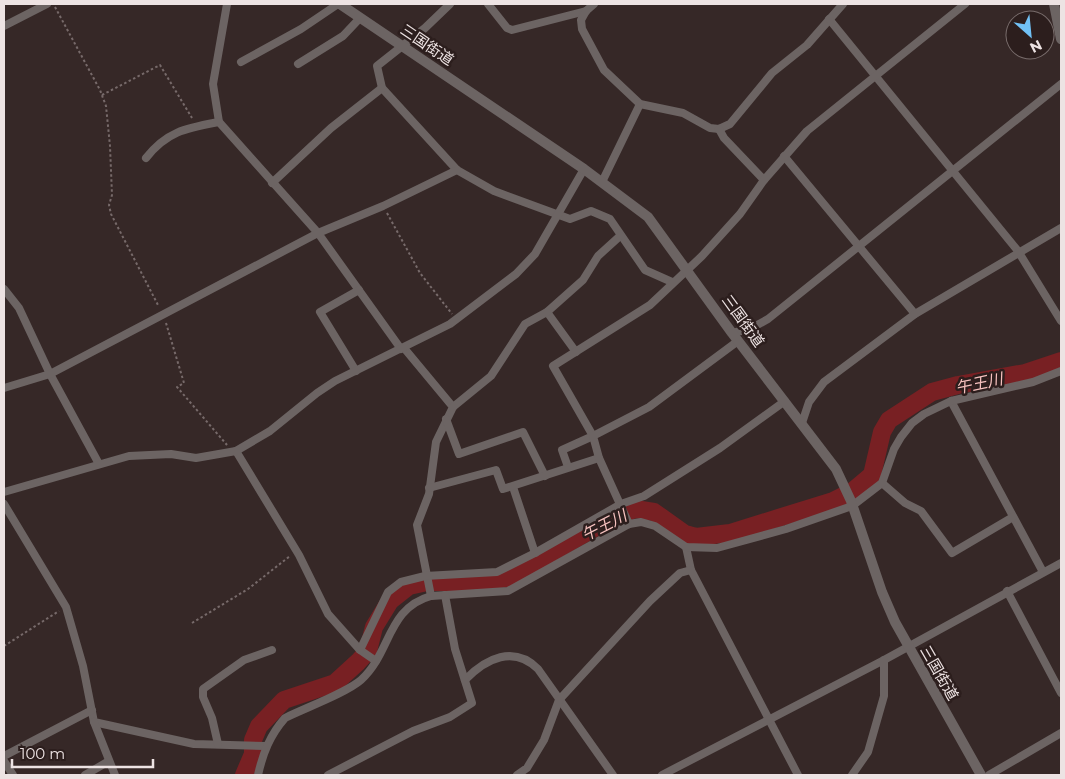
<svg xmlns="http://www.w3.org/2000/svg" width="1065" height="779" viewBox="0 0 1065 779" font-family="Montserrat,'Noto Sans JP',sans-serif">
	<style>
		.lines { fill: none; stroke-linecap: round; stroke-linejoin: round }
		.river { stroke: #782023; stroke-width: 18 }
		.path { stroke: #776a6a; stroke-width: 2; stroke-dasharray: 2.5 2.5; stroke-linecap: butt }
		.minor { stroke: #6c6463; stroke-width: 8 }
		.tertiary { stroke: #6c6463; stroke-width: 10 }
		.labels { text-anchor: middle; stroke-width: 5; stroke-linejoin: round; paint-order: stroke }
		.street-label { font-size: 15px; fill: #ede3e3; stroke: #2c1e1d }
		.water-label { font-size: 16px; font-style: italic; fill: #f7c2bf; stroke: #2c1e1d }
	</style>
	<rect width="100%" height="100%" fill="#362827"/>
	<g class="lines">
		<!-- river -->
		<polyline class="river" points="244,775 253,754 253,740 259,726 284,700 335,683 358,662 368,651 374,627 390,601 409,586 427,582 477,582 508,578 610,519 635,509 654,512 685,534 696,537 730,533 833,501 853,491 872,475 882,432 889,420 932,392 958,385 1025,373 1061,361"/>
		<!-- path -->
		<g class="path">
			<polyline points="55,7 100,90 106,106 110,146 112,195 109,205 111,214 159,307"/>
			<polyline points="102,95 160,65 192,118"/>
			<polyline points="387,213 420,273 452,314"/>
			<polyline points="166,323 184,383 177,387 227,445"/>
			<polyline points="192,623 248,589 290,556"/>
			<polyline points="4,646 59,611"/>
		</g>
		<!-- minor -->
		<g class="minor">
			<polyline points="450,4 425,28 377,66 382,88 457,170 494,191 570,219 591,211 610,219 645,270 672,282"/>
			<polyline points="488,4 507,28 512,30 586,11"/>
			<polyline points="594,4 586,11 581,20 582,29 604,70 640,104 683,113 710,128 719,129 730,124 772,73 807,45 843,4"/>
			<polyline points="829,19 1018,251 1061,321"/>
			<polyline points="4,26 47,4"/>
			<polyline points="241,62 301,29 338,4"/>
			<polyline points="298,64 343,36 360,18"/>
			<polyline points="219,122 213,84 227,4"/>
			<polyline points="719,129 724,138 764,180"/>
			<polyline points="784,156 915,314"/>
			<path d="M146,158C167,131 187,128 219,122L318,233L401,349"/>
			<polyline points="602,182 640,104"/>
			<polyline points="272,183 331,128 382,88"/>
			<polyline points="4,289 19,308 50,374 99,464"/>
			<polyline points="547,312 576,352"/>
			<polyline points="732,333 750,329 768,319 1061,84"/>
			<polyline points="404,348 453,407 436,442 429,494 417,525 431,596"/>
			<polyline points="356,371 320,312 359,290"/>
			<polyline points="4,388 50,374 318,233 383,206 457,170"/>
			<polyline points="951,401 1043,572"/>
			<polyline points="453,407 491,376 525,324 547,312 583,280 598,256 620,236"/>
			<polyline points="446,419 459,454 523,432 545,476"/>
			<polyline points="802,423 809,402 824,382 915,314 1061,228"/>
			<polyline points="236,451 299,555 328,614 360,650 376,661"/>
			<polyline points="568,467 562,450 593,436 553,366 650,305 702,256 740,214 764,180 807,131 965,4"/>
			<polyline points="882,483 905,503 921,511 952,553 1013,517"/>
			<polyline points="513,487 535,553"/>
			<polyline points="429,488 496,470 503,489 599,458"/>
			<polyline points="4,492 129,456 171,454 196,458 236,451 270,431 317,393 335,381 450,324 516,274 535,254 584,169"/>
			<polyline points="4,504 66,607 83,666 94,722 194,744 266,746"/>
			<polyline points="629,524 599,458 593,436 649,407 738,341"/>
			<polyline points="686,547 691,570"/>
			<polyline points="1007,591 1061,693"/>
			<polyline points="360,650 388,592 401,582 425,576 497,572 535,553 621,504 644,496 720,448 785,401"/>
			<path d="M465,680C486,658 514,645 538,669L613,775"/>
			<polyline points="94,722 115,775"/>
			<polyline points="218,744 212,718 203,697 203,689 244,660 272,650"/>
			<polyline points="4,756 92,710"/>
			<polyline points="4,761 13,775"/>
			<polyline points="85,775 109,761"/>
			<path d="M258,775C263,753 270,735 285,718C305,708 346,693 361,680C391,653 387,608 431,596L508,591L629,524L641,522L655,526L686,547L717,548L786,529L852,506L882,483L894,449L901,437L912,423L924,414L951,401L1033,382L1061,371"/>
			<polyline points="328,775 413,731 450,717 472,703 455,649 445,595"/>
			<polyline points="517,775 527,768 544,740 559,700 650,601 680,573 691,570 798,775"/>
			<polyline points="662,775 884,660 1061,563"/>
			<polyline points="852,775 868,752 884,696 884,660"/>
			<polyline points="989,775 1061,733"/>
		</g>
		<!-- tertiary -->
		<g class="tertiary">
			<polyline points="340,4 584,169 648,217 732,333 836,469 851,501 882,592 895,622 981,775"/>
			<polyline points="1054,4 1061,39"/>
		</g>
	</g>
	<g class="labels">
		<!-- street labels -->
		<g class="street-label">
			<text transform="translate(427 45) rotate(34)" y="5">三国街道</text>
			<text transform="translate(743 321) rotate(54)" y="5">三国街道</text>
			<text transform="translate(939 673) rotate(60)" y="5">三国街道</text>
		</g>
		<!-- water labels -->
		<g class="water-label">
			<text transform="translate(979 383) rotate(-12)" y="6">午王川</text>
			<text transform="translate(604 525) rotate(-27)" y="6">午王川</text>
		</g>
	</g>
	<!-- border -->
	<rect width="1065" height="779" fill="none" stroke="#ede3e3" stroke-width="10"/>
	<!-- north arrow -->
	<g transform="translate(1030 35) rotate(153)"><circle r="24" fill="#2c1e1d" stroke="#796d6c"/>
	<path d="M0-4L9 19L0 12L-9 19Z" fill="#71c1f5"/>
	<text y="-8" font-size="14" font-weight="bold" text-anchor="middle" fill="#ede3e3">N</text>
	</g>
	<!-- scale -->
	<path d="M12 759v8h141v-8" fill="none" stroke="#ede3e3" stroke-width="2.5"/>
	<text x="20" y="759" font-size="15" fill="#ede3e3" stroke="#2c1e1d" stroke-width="4" paint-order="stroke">100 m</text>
</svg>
